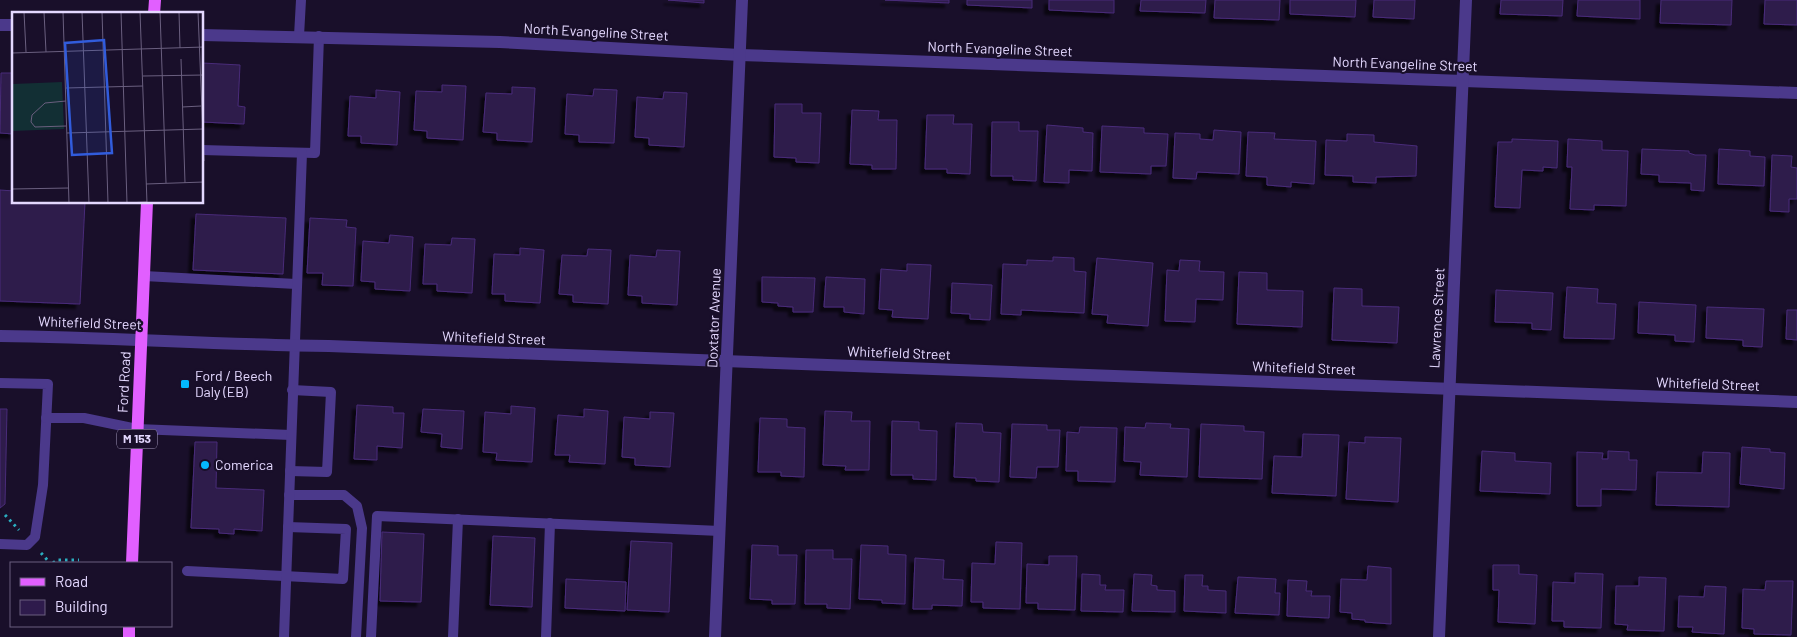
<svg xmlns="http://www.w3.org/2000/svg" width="1797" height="637" viewBox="0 0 1797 637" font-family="Barlow,sans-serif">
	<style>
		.building { fill: #2e1b4c; stroke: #492c79; filter: url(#shadow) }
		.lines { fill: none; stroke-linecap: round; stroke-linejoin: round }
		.path { stroke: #2baec0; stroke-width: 3; stroke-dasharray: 2.5 4; stroke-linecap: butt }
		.service { stroke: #4b398b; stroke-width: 10 }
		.minor { stroke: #4b398b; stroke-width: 12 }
		.primary { stroke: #e15fff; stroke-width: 12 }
		.poi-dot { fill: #04b8ff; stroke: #190f2a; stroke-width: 2 }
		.labels { text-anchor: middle; stroke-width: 4.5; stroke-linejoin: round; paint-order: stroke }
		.shield { fill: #190f2a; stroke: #a79cbf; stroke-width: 1 }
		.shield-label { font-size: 12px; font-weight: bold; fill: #e4d8ff }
		.street-label { font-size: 14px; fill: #e4d8ff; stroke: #190f2a }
		.poi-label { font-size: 14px; fill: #e4d8ff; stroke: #190f2a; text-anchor: start }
		.inset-road { fill: none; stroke: #6a5f7f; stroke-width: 1 }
		.view { fill: #315cdc; fill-opacity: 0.15; stroke: #315cdc; stroke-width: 2.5 }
		.inset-edge { fill: none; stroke: #e4d8ff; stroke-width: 2.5 }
	</style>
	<defs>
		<filter id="shadow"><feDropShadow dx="-4.5" dy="4.5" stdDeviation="1" flood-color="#0009"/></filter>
	</defs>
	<rect width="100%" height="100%" fill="#190f2a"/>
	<!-- building -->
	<g class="building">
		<polygon points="668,0 704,0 704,3"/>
		<polygon points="885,0 949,0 949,3"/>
		<polygon points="967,0 1032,0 1032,8 967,5"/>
		<polygon points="1049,0 1114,0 1114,13 1049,10"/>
		<polygon points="1141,0 1206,0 1205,13 1140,11"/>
		<polygon points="1215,0 1280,0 1279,20 1214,18"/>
		<polygon points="1290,0 1356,0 1355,17 1290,14"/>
		<polygon points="1374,0 1415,0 1414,19 1373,17"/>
		<polygon points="1501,0 1563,0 1562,16 1500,14"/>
		<polygon points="1578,0 1640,0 1640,19 1577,16"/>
		<polygon points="1661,0 1732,0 1731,25 1660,23"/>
		<polygon points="1765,0 1797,0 1797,25 1764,24"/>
		<polygon points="202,63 240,65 238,106 245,107 244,124 202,122"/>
		<polygon points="1,73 14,73 14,134 0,133"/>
		<polygon points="442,85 466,86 463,140 427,138 427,131 414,130 416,91 442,92"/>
		<polygon points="512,87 535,88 532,142 497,140 497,133 483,132 486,93 512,94"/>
		<polygon points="594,89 617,90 614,143 579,142 579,135 565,134 567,94 593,96"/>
		<polygon points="376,90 400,92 397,145 361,143 361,136 348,136 350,96 376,98"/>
		<polygon points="664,92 687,93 684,147 649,145 649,138 635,137 637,97 663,99"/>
		<polygon points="775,104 802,104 802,113 821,113 819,163 796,162 796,158 774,157"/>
		<polygon points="852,110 879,111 878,120 897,120 896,169 872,169 872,165 850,164"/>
		<polygon points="927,115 954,115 953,124 972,124 970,174 947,173 947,169 925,169"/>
		<polygon points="992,122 1019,122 1019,131 1038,131 1036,181 1013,180 1013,176 991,176"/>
		<polygon points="1047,125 1083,128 1083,132 1093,133 1092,171 1069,170 1069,183 1044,182"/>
		<polygon points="1102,126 1144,128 1144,133 1168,134 1166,166 1151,166 1151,174 1100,172"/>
		<polygon points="1214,130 1241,132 1239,174 1197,172 1196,179 1173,178 1175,133 1200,134 1200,139 1213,140"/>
		<polygon points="1248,132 1275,133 1274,139 1316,141 1314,184 1291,182 1291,187 1267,185 1267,177 1246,176"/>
		<polygon points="1347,134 1374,135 1374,142 1417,146 1416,176 1376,177 1376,183 1353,182 1353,176 1325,175 1326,140 1347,141"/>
		<polygon points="1512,139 1558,141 1557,168 1543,167 1543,171 1522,170 1520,208 1495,207 1498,142 1512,142"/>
		<polygon points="1568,139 1602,141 1602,150 1628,151 1626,206 1594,205 1594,210 1570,209 1572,167 1567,167"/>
		<polygon points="1642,149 1689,151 1689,153 1695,155 1706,155 1704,191 1691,190 1691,183 1659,182 1659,175 1641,174"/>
		<polygon points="1719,149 1750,151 1750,156 1765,157 1764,186 1718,184"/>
		<polygon points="1772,155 1792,156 1791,167 1797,168 1797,199 1789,199 1789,212 1770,211"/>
		<polygon points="0,190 14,191 14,202 85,202 80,304 0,301"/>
		<polygon points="196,214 286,218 283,274 193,270"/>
		<polygon points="310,218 347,220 346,227 356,228 353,286 322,285 323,273 307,273"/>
		<polygon points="390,235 413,237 410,291 375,289 375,282 361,281 363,241 389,243"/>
		<polygon points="452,238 475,239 472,293 437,291 437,284 423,284 425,244 451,245"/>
		<polygon points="520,248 544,250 540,303 505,301 505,294 492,294 494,254 520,255"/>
		<polygon points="588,249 611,250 608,304 573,302 573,295 559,294 562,255 587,256"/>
		<polygon points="657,250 680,251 677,305 642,303 642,296 628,295 630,255 656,257"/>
		<polygon points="1053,257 1074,258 1074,271 1086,272 1084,313 1021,310 1021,315 1001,314 1003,264 1027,265 1027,260 1053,261"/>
		<polygon points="1097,258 1153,263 1148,326 1107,323 1108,315 1092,314"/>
		<polygon points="1180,260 1200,261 1199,271 1224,272 1223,300 1196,299 1195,322 1165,321 1167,270 1179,271"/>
		<polygon points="907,264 931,265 928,319 892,317 893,310 879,309 881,269 907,271"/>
		<polygon points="1239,272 1267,273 1267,290 1303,291 1302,327 1237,324"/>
		<polygon points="762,277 815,278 813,312 793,312 793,307 778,306 778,303 762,302"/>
		<polygon points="826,277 865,279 864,314 844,312 844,307 824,307"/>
		<polygon points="952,283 992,285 990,320 970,319 970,314 951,313"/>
		<polygon points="1567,287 1598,289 1597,303 1616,304 1614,339 1564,338"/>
		<polygon points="1334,288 1362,289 1362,306 1399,307 1397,343 1332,340"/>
		<polygon points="1496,290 1553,293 1551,330 1532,329 1532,323 1495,322"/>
		<polygon points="1639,302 1696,305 1694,342 1675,341 1675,335 1638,333"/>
		<polygon points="1707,307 1764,309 1762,347 1743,346 1743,340 1706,338"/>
		<polygon points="1787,310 1797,310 1797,340 1786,339"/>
		<polygon points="357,405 393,407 393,413 404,413 402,448 377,446 377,460 354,459"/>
		<polygon points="511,406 535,408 532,462 496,460 497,453 483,452 485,412 511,414"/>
		<polygon points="0,409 7,409 5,504 0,508"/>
		<polygon points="423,409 464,411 462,449 441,447 442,434 421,432"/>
		<polygon points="584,409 608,411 605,464 569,462 570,455 555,455 558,415 584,417"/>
		<polygon points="825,411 852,412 851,421 870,421 869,470 845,470 846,466 823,465"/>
		<polygon points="650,412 674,413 670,467 635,465 635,458 622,457 624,417 650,419"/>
		<polygon points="760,418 787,419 787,427 805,428 804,477 781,476 781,472 758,472"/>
		<polygon points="892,421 919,422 919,430 937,431 936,480 913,479 913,475 891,475"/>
		<polygon points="956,423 982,424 983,432 1001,433 999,482 976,481 976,478 954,477"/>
		<polygon points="1146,423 1171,424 1170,428 1189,429 1187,477 1140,475 1141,462 1124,461 1125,427 1145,428"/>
		<polygon points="1012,424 1047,425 1047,430 1060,430 1058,467 1037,467 1036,478 1010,477"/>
		<polygon points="1201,424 1244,426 1244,431 1264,432 1262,479 1199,477"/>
		<polygon points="1080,427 1117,428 1115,482 1078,481 1078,471 1066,471 1067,432 1079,433"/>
		<polygon points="1303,434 1339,435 1336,496 1272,493 1274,456 1302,457"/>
		<polygon points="1365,437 1401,438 1398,502 1346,499 1349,442 1365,443"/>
		<polygon points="195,442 217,442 216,488 264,490 262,531 234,529 234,534 219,533 219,529 191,528"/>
		<polygon points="1742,447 1770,449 1770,452 1785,453 1784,489 1740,484"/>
		<polygon points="1482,451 1515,453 1515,461 1551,463 1550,494 1480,491"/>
		<polygon points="1608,451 1629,452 1629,460 1637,460 1636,490 1601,489 1601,506 1577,506 1577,452 1603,453 1602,459 1608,459"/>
		<polygon points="1703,452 1730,453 1729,507 1656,505 1657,472 1702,473"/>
		<polygon points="382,532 424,534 421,602 380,601"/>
		<polygon points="493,536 535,538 532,607 490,605"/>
		<polygon points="631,541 672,543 669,612 627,610"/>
		<polygon points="996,542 1022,543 1020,609 983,608 983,602 971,602 972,563 995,564"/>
		<polygon points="752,545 778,546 778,555 797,555 795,604 772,604 772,600 750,599"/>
		<polygon points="861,545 888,546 888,554 906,555 905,604 882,603 882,600 859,599"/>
		<polygon points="806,550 833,550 833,559 852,559 850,609 827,608 827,604 805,604"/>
		<polygon points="1049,556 1077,556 1075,610 1038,609 1038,603 1026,603 1027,564 1049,565"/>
		<polygon points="915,558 944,560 943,579 963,580 962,606 932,605 932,609 913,609"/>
		<polygon points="1493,565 1519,565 1519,574 1537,575 1535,624 1498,622 1499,590 1493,590"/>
		<polygon points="1368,566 1391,568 1391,624 1365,622 1365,620 1352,619 1352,613 1340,612 1341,579 1367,580"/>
		<polygon points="1575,573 1603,574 1601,628 1564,627 1564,621 1552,621 1553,582 1575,583"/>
		<polygon points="1082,574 1100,575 1100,585 1106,585 1105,590 1124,590 1123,612 1081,611"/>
		<polygon points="1134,574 1152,575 1151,585 1157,586 1157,590 1175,591 1175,612 1132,611"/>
		<polygon points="1185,575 1203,575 1202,586 1208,586 1208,590 1226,591 1226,613 1184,611"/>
		<polygon points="1238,577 1276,579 1275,593 1280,593 1279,615 1235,613"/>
		<polygon points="1639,577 1666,578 1664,631 1627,630 1628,625 1615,624 1616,586 1639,586"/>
		<polygon points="566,579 626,582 625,611 565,608"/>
		<polygon points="1288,580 1307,581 1306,591 1312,591 1311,596 1330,596 1329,618 1287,616"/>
		<polygon points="1766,581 1793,581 1791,635 1754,634 1754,629 1742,628 1743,589 1765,590"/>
		<polygon points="1705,586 1726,587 1724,634 1692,632 1693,627 1678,627 1679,596 1704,597"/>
	</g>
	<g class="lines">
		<!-- path -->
		<g class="path">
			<polyline points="5,515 19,530"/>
			<polyline points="41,553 50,563"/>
			<polyline points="53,563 57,560 79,560"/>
		</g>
		<!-- service -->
		<g class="service">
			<polyline points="299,36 301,0"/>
			<polyline points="202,150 315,153 319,36"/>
			<polyline points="144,276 296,284"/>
			<polyline points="0,383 48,384 43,485 35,537 27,545 0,544"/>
			<polyline points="46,418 84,418 137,429 291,435"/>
			<polyline points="290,471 327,472 331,392 292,390"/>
			<polyline points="289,495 344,495 357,506 362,528 356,637"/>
			<polyline points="187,571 343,579 346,529 288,527"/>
			<polyline points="284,637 302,153"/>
			<polyline points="371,637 377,516 720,531"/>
			<polyline points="453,637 458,519"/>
			<polyline points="546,637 550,523"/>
		</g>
		<!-- minor -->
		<g class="minor">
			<polyline points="0,25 14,25"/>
			<polyline points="202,35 500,42 740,55 1797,93"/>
			<path d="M0,336C110,337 219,345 329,346L1797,402"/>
			<polyline points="715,637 742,0"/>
			<polyline points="1439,637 1466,0"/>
		</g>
		<!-- primary -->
		<g class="primary">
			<polyline points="154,14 155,0"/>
			<polyline points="132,563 147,202"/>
			<polyline points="129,637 129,626"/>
		</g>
	</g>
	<!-- markers -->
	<g class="poi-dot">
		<rect x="180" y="379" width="10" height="10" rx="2.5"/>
		<circle cx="205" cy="465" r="5"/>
	</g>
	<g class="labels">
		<!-- shield labels -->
		<rect class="shield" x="117" y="429.5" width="40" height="19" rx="4"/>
		<g class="shield-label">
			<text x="137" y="443">M 153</text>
		</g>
		<!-- street labels -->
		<g class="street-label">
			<text transform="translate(596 32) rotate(3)" y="5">North Evangeline Street</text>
			<text transform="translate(1000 49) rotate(2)" y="5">North Evangeline Street</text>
			<text transform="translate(1405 64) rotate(2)" y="5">North Evangeline Street</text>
			<text transform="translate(714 318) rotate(-88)" y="5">Doxtator Avenue</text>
			<text transform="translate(1437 318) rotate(-87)" y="5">Lawrence Street</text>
			<text transform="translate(90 323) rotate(2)" y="5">Whitefield Street</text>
			<text transform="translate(494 338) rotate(2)" y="5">Whitefield Street</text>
			<text transform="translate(899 353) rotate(2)" y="5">Whitefield Street</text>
			<text transform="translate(1304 368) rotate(2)" y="5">Whitefield Street</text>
			<text transform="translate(124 382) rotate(-87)" y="5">Ford Road</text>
			<text transform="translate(1708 384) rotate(2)" y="5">Whitefield Street</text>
		</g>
		<!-- poi labels -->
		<g class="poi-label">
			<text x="195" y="381">Ford / Beech<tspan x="195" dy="16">Daly (EB)</tspan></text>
			<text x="215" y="470">Comerica</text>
		</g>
	</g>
	<!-- overview -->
	<g transform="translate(12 12)">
		<rect width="191" height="191" fill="#190f2a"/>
		<path d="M50,70L52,117L0,119L1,72Z" fill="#122f34"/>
		<path class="inset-road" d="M12,0L14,40M32,0L34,40M51,0L57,191M70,0L77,191M90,0L96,191M109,0L115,191M128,0L135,191M148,0L154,171M167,0L168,36M186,0L192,149M0,41L192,35M169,47L173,171M131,64L192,63M54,76L131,74M54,89L33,91L20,103L19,110L23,115L54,114M170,95L189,94M55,121L191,117M134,172L192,170M0,177L57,176M113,191L135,190"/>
		<path class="view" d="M92,28L100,141L60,143L53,31Z"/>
		<rect width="191" height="191" class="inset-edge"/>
	</g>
	<!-- legend -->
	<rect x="10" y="562" width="162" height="65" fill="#190f2a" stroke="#6a5f7f"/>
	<rect x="20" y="578" width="25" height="8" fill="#e15fff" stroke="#6a5f7f"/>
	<text x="55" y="587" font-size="15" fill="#e4d8ff">Road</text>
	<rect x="20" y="600" width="25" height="15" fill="#2e1b4c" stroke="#6a5f7f"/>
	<text x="55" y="612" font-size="15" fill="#e4d8ff">Building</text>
</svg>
